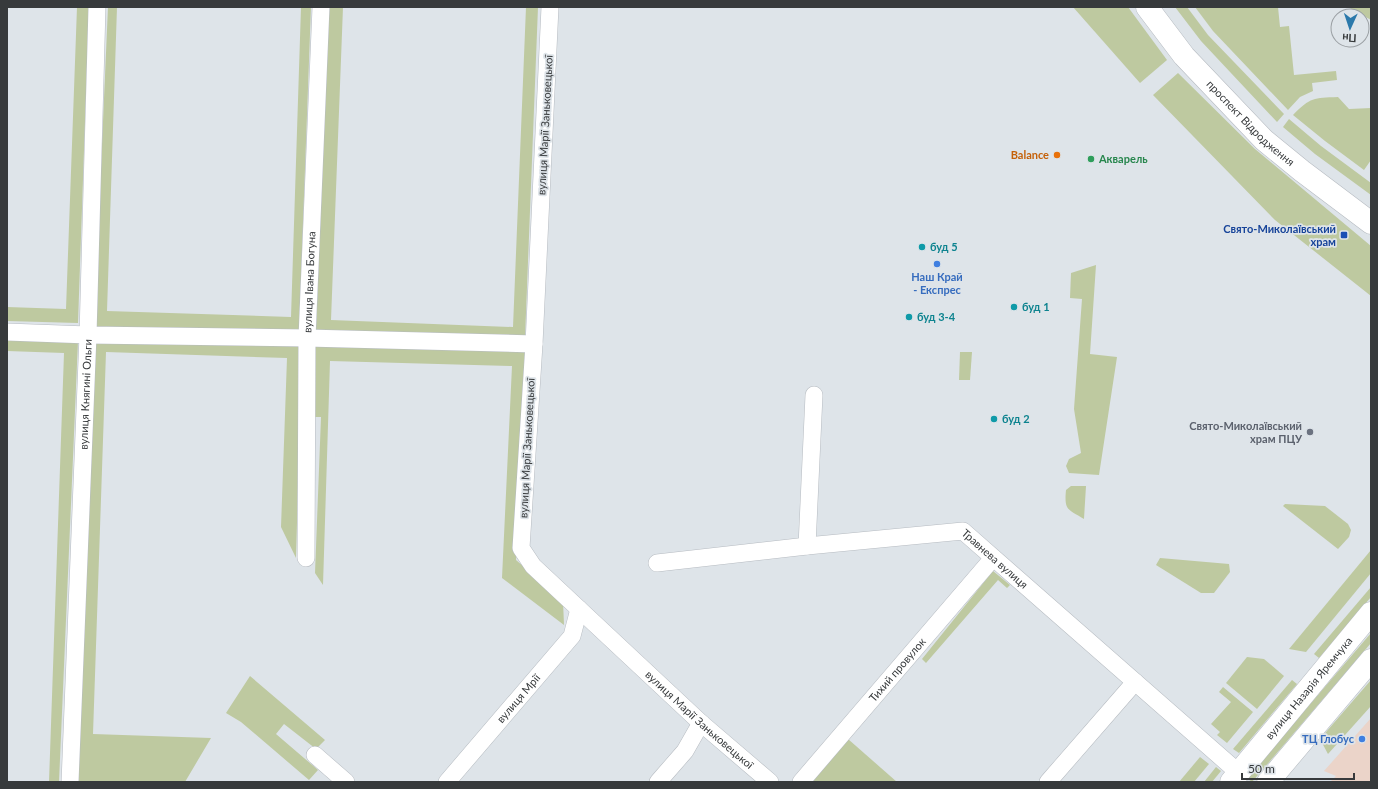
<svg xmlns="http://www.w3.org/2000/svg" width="1378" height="789" viewBox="0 0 1378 789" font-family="Lato,sans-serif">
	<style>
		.commercial { fill: #ebd4c9 }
		.green { fill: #bec9a0 }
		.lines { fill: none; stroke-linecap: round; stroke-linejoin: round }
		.minor-casing { stroke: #b6bbc1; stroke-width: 18 }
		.tertiary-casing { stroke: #b6bbc1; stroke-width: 23 }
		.secondary-casing { stroke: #b6bbc1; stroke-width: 23 }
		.minor { stroke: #fff; stroke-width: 17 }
		.tertiary { stroke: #fff; stroke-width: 22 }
		.secondary { stroke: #fff; stroke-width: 22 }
		.food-dot { fill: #e8710a; stroke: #dee4e9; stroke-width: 1.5 }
		.leisure-dot { fill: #2e9e5b; stroke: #dee4e9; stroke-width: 1.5 }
		.transit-dot { fill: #1a4fb4; stroke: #dee4e9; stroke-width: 1.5 }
		.culture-dot { fill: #0f9aa8; stroke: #dee4e9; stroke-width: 1.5 }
		.shop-dot { fill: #3f7fe0; stroke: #dee4e9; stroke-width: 1.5 }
		.worship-dot { fill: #6b7280; stroke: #dee4e9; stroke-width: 1.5 }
		.labels { text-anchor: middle; stroke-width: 3.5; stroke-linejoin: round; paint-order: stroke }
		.street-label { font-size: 11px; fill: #373a3c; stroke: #dee4e9 }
		.food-label { font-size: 11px; font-weight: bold; fill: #c56008; stroke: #dee4e9; text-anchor: end }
		.leisure-label { font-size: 11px; font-weight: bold; fill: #27864d; stroke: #dee4e9; text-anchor: start }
		.transit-label { font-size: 11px; font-weight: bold; fill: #164399; stroke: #dee4e9; text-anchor: end }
		.culture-label { font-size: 11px; font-weight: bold; fill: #0d838f; stroke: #dee4e9; text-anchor: start }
		.shop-label { font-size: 11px; font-weight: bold; fill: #366cbe; stroke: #dee4e9 }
		.worship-label { font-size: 11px; font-weight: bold; fill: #5b616d; stroke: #dee4e9; text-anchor: end }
	</style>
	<rect width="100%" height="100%" fill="#dee4e9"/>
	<!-- commercial -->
	<polygon class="commercial" points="1371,718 1371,782 1330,782 1336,776 1324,771"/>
	<!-- green -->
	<g class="green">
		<polygon points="77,7 89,7 78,323 7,321 7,307 66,309"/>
		<polygon points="108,7 117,7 107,311 291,317 301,7 311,7 299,331 94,328"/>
		<polygon points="329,7 343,7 331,320 513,327 526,7 538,7 525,338 316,330"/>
		<polygon points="1073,7 1128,7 1167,60 1140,83"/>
		<polygon points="1175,7 1187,7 1208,35 1284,114 1277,122 1201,41"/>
		<polygon points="1195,7 1278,7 1280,27 1289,26 1294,75 1336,71 1337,80 1312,83 1313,91 1300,97 1288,110 1213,31"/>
		<polygon points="1348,7 1371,7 1371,20"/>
		<polygon points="1178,73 1255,149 1371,246 1371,296 1275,220 1153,95"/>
		<path d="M1338,97L1349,109L1371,108V160L1364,170L1325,141L1293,115C1311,97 1313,98 1338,97Z"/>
		<polygon points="1289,119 1321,146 1371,183 1371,195 1315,154 1283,127"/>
		<polygon points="1096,265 1090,354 1117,357 1099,475 1069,473 1066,466 1069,459 1081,453 1074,409 1082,299 1070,298 1071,273"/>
		<polygon points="7,339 78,341 59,782 49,782 64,353 7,351"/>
		<polygon points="94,341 302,344 296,558 281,527 287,358 106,352 93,734 211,738 185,782 75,782"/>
		<polygon points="313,343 527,348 516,560 563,601 564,625 502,578 512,366 330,361 323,585 315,573 321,417 312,417"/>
		<polygon points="960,352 972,352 970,380 959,380"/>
		<path d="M1071,486H1086L1084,519C1068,509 1064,511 1066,490Z"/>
		<polygon points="1285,504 1325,506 1348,524 1351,530 1349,537 1338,549 1283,506"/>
		<polygon points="1371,550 1371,573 1306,652 1289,649"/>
		<polygon points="1160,558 1229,564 1230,572 1214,593 1201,593 1156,565"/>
		<polygon points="993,571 1010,585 1007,588 998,580 926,663 922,659"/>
		<polygon points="1371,587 1371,597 1319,658 1314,654"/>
		<polygon points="1371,633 1371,643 1252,782 1247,778"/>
		<polygon points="1247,657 1264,659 1284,676 1257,709 1226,683"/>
		<polygon points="250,676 325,740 316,749 284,724 276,734 318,770 309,780 241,722 226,713"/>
		<polygon points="1292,680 1297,684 1239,753 1233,749"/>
		<polygon points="1371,680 1371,706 1328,754 1320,739"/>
		<polygon points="1223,687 1253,712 1227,743 1217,735 1220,732 1211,724 1231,702 1219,692"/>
		<polygon points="848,739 897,782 810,782"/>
		<polygon points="1200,757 1209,764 1194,782 1179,782"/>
		<polygon points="1216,767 1221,771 1212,782 1204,782"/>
	</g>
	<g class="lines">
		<defs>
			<g id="minor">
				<path id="s1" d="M550,7L534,344L521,548L533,566L701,723L770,782"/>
				<polyline points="7,332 88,335 307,338 534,344"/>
				<polyline points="807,546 814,395"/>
				<path id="s2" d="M306,558L307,338L321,7"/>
				<path id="s3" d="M657,563L807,546L963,531L1239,773"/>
				<polyline points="315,755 346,782"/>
				<path id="s4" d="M70,782L88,335L97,7"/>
				<path id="s5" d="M447,782L572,636L579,609"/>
				<polyline points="658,782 685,751 701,723"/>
				<path id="s6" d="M801,782L993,558"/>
				<polyline points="1048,782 1135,682"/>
			</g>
			<g id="tertiary">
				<path id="s7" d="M1231,782L1371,613"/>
				<polyline points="1268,782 1371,660"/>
			</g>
			<g id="secondary">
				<path id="s8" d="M1147,7L1184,56L1264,140L1302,171L1371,223"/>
			</g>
		</defs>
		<!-- minor casing -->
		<use href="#minor" class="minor-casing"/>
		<!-- tertiary casing -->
		<use href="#tertiary" class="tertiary-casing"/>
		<!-- secondary casing -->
		<use href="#secondary" class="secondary-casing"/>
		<!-- minor -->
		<use href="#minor" class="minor"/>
		<!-- tertiary -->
		<use href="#tertiary" class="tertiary"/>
		<!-- secondary -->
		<use href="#secondary" class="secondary"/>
	</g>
	<!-- markers -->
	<circle class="food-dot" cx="1057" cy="155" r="4"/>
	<circle class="leisure-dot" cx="1091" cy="159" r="4"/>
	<rect class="transit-dot" x="1340" y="231" width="8" height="8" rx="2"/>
	<g class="culture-dot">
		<circle cx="922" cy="247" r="4"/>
		<circle cx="1014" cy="307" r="4"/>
		<circle cx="909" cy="317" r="4"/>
		<circle cx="994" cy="419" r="4"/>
	</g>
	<g class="shop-dot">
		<circle cx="937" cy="264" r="4"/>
		<circle cx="1362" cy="739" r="4"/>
	</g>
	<circle class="worship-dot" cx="1310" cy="432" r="4"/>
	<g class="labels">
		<!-- street labels -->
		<g class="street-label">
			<text dy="4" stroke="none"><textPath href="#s8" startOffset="156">проспект Відродження</textPath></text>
			<text transform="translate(545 125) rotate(-87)" y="4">вулиця Марії Заньковецької</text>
			<text dy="4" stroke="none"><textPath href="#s2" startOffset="276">вулиця Івана Богуна</textPath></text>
			<text dy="4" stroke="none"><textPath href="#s4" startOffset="388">вулиця Княгині Ольги</textPath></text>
			<text transform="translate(527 448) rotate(-87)" y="4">вулиця Марії Заньковецької</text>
			<text dy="4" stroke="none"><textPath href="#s3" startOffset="350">Травнева вулиця</textPath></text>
			<text dy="4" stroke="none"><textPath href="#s6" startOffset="148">Тихий провулок</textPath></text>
			<text dy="4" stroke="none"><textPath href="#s7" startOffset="122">вулиця Назарія Яремчука</textPath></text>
			<text dy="4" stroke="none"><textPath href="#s5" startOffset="110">вулиця Мрії</textPath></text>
			<text dy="4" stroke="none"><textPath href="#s1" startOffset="790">вулиця Марії Заньковецької</textPath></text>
		</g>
		<!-- food labels -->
		<g class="food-label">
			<text x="1049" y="159">Balance</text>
		</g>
		<!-- leisure labels -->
		<g class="leisure-label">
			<text x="1099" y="163">Акварель</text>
		</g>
		<!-- transit labels -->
		<g class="transit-label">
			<text x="1336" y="233">Свято-Миколаївський<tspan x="1336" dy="13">храм</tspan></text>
		</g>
		<!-- culture labels -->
		<g class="culture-label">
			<text x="930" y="251">буд 5</text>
			<text x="1022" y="311">буд 1</text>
			<text x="917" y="321">буд 3-4</text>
			<text x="1002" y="423">буд 2</text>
		</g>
		<!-- shop labels -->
		<g class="shop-label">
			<text x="937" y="281">Наш Край<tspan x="937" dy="13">- Експрес</tspan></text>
			<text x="1354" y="743" text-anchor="end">ТЦ Глобус</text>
		</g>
		<!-- worship labels -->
		<g class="worship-label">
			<text x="1302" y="430">Свято-Миколаївський<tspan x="1302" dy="13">храм ПЦУ</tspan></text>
		</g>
	</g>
	<!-- border -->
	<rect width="1378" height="789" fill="none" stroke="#373a3c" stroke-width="16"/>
	<!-- north arrow -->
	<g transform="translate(1350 28) rotate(183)"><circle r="19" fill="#dee4e9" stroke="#9ba0a4"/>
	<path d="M0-3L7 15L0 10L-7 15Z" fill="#2b79ab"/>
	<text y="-6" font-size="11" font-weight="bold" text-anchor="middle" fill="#373a3c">Пн</text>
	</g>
	<!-- scale -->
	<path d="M1242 773v6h112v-6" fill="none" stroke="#373a3c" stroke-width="2"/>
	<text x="1248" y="773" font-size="12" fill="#373a3c" stroke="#dee4e9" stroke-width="3" paint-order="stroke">50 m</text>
</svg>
